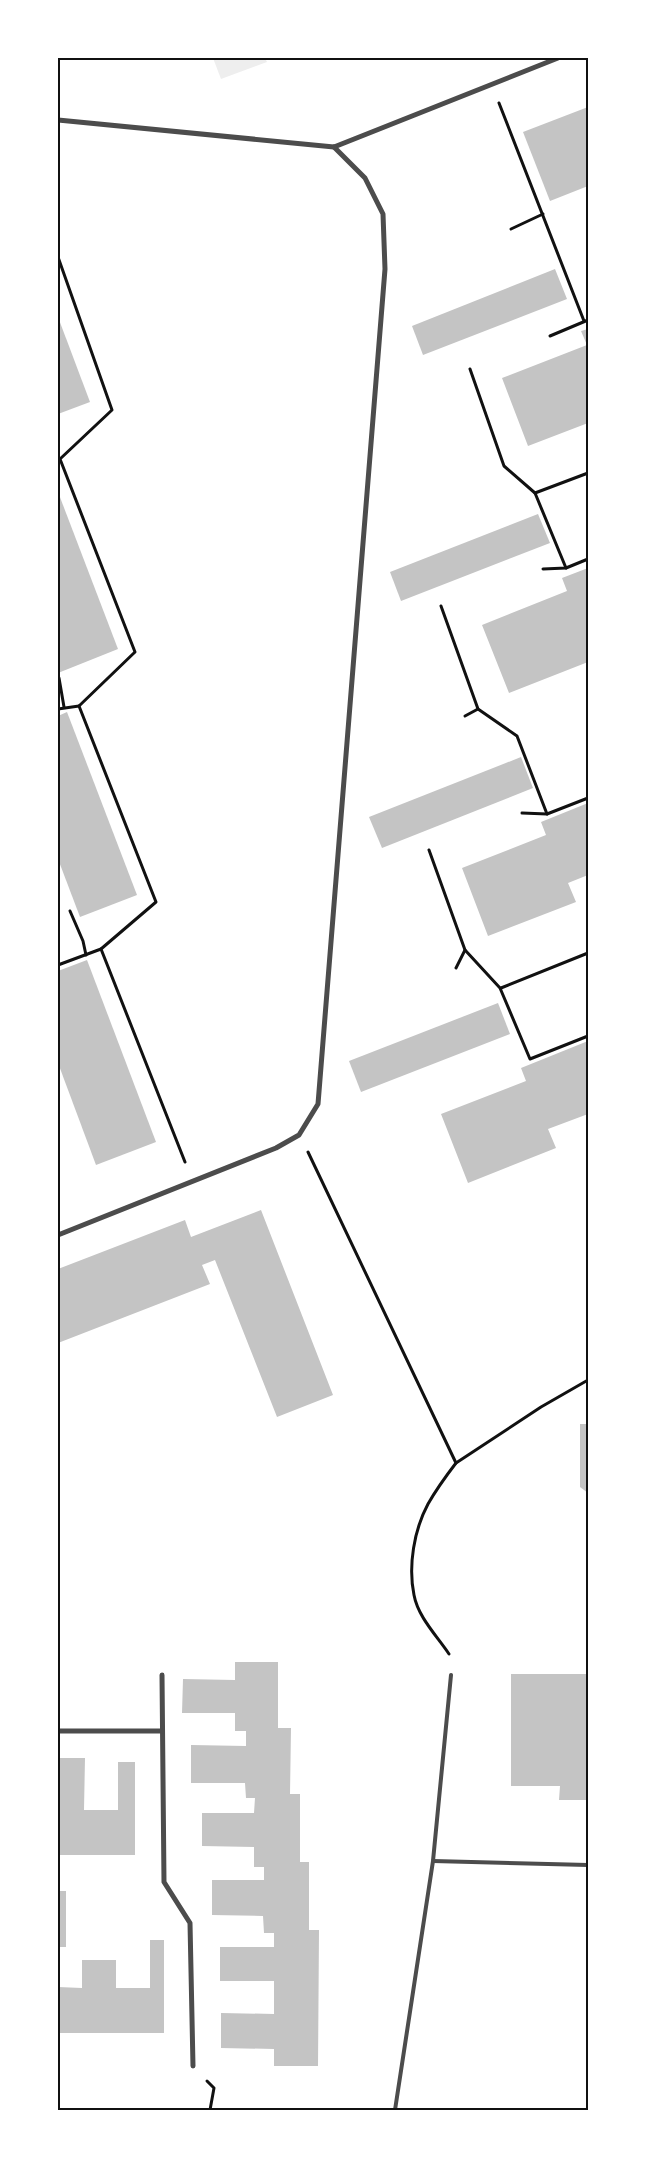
<svg xmlns="http://www.w3.org/2000/svg" width="646" height="2168" viewBox="0 0 646 2168" font-family="'Alegreya Sans',sans-serif">
	<style>
		.green { fill: #eee }
		.building { fill: #c4c4c4 }
		.lines { fill: none; stroke-linecap: round; stroke-linejoin: round }
		.path { stroke: #111; stroke-width: 3 }
		.service { stroke: #4c4c4c; stroke-width: 4 }
		.minor { stroke: #4c4c4c; stroke-width: 5 }
		.neatline { fill: none; stroke: #111; stroke-width: 2 }
	</style>
	<rect width="100%" height="100%" fill="#fff"/>
	<!-- green -->
	<polygon class="green" points="213,58 265,58 267,62 221,79"/>
	<!-- building -->
	<g class="building">
		<polygon points="588,107 588,186 550,201 523,132"/>
		<polygon points="555,269 567,299 423,355 412,326"/>
		<polygon points="58,317 90,402 58,414"/>
		<polygon points="588,329 588,423 528,446 502,378 587,345 581,331"/>
		<polygon points="58,492 118,649 58,673"/>
		<polygon points="538,514 550,543 401,601 390,572"/>
		<polygon points="588,568 588,662 509,693 482,625 567,591 562,578"/>
		<polygon points="67,712 137,895 80,917 58,859 58,716"/>
		<polygon points="521,757 533,788 382,848 369,817"/>
		<polygon points="588,803 588,875 568,883 576,902 488,936 462,868 546,835 541,822"/>
		<polygon points="87,960 156,1142 96,1165 58,1063 58,971"/>
		<polygon points="498,1003 510,1034 361,1092 349,1061"/>
		<polygon points="588,1041 588,1114 548,1129 556,1148 468,1183 441,1114 526,1081 521,1068"/>
		<polygon points="261,1210 333,1395 277,1417 215,1260 202,1265 210,1284 58,1343 58,1269 185,1220 191,1237"/>
		<polygon points="580,1424 588,1424 588,1493 580,1487"/>
		<polygon points="235,1662 278,1662 278,1728 291,1728 290,1794 300,1794 300,1862 309,1862 309,1930 319,1930 318,2066 274,2066 274,2049 221,2048 221,2013 274,2014 274,1981 220,1981 220,1947 274,1947 274,1933 264,1933 263,1916 212,1915 212,1880 264,1880 264,1867 254,1867 254,1847 202,1846 202,1813 254,1813 255,1798 246,1798 245,1783 191,1783 191,1745 246,1746 246,1731 235,1731 235,1713 182,1713 183,1679 235,1680"/>
		<polygon points="511,1674 588,1674 588,1800 559,1800 560,1786 511,1786"/>
		<polygon points="58,1758 85,1758 84,1810 118,1810 118,1762 135,1762 135,1855 58,1855"/>
		<rect x="58" y="1891" width="8" height="56"/>
		<polygon points="150,1940 164,1940 164,2033 58,2033 58,1987 82,1988 82,1960 116,1960 116,1988 150,1988"/>
	</g>
	<g class="lines">
		<!-- path -->
		<g class="path">
			<polyline points="499,103 584,321"/>
			<polyline points="511,229 543,214"/>
			<polyline points="58,257 112,410 60,459 135,652 79,706 156,902 101,949 185,1162"/>
			<polyline points="550,336 588,320"/>
			<polyline points="470,369 504,466 535,493 588,473"/>
			<polyline points="535,493 566,568"/>
			<polyline points="543,569 566,568 588,559"/>
			<polyline points="441,606 478,709 517,736 547,814"/>
			<polyline points="59,678 64,707"/>
			<polyline points="58,709 79,706"/>
			<polyline points="465,716 478,709"/>
			<polyline points="522,813 547,814 588,798"/>
			<polyline points="429,850 465,950 500,988 530,1059 588,1036"/>
			<polyline points="70,911 83,941 86,955"/>
			<polyline points="58,965 101,949"/>
			<polyline points="456,968 465,950"/>
			<polyline points="501,988 588,953"/>
			<path d="M308,1152L456,1463C446,1476 436,1490 428,1504C414,1530 408,1566 414,1595C418,1617 437,1636 449,1654"/>
			<polyline points="456,1463 541,1407 588,1380"/>
			<polyline points="207,2081 214,2088 210,2110"/>
		</g>
		<!-- service -->
		<g class="service">
			<polyline points="433,1861 588,1865"/>
			<polyline points="395,2110 433,1861 451,1675"/>
		</g>
		<!-- minor -->
		<g class="minor">
			<polyline points="58,120 334,147 558,58"/>
			<polyline points="58,1235 276,1148 299,1135 318,1104 385,269 383,214 365,178 334,147"/>
			<polyline points="162,1675 164,1882 190,1923 193,2066"/>
			<polyline points="58,1731 162,1731"/>
		</g>
	</g>
	<!-- border -->
	<rect width="646" height="2168" fill="none" stroke="#ffffff" stroke-width="118"/>
	<rect x="59" y="59" width="528" height="2050" class="neatline"/>
</svg>
